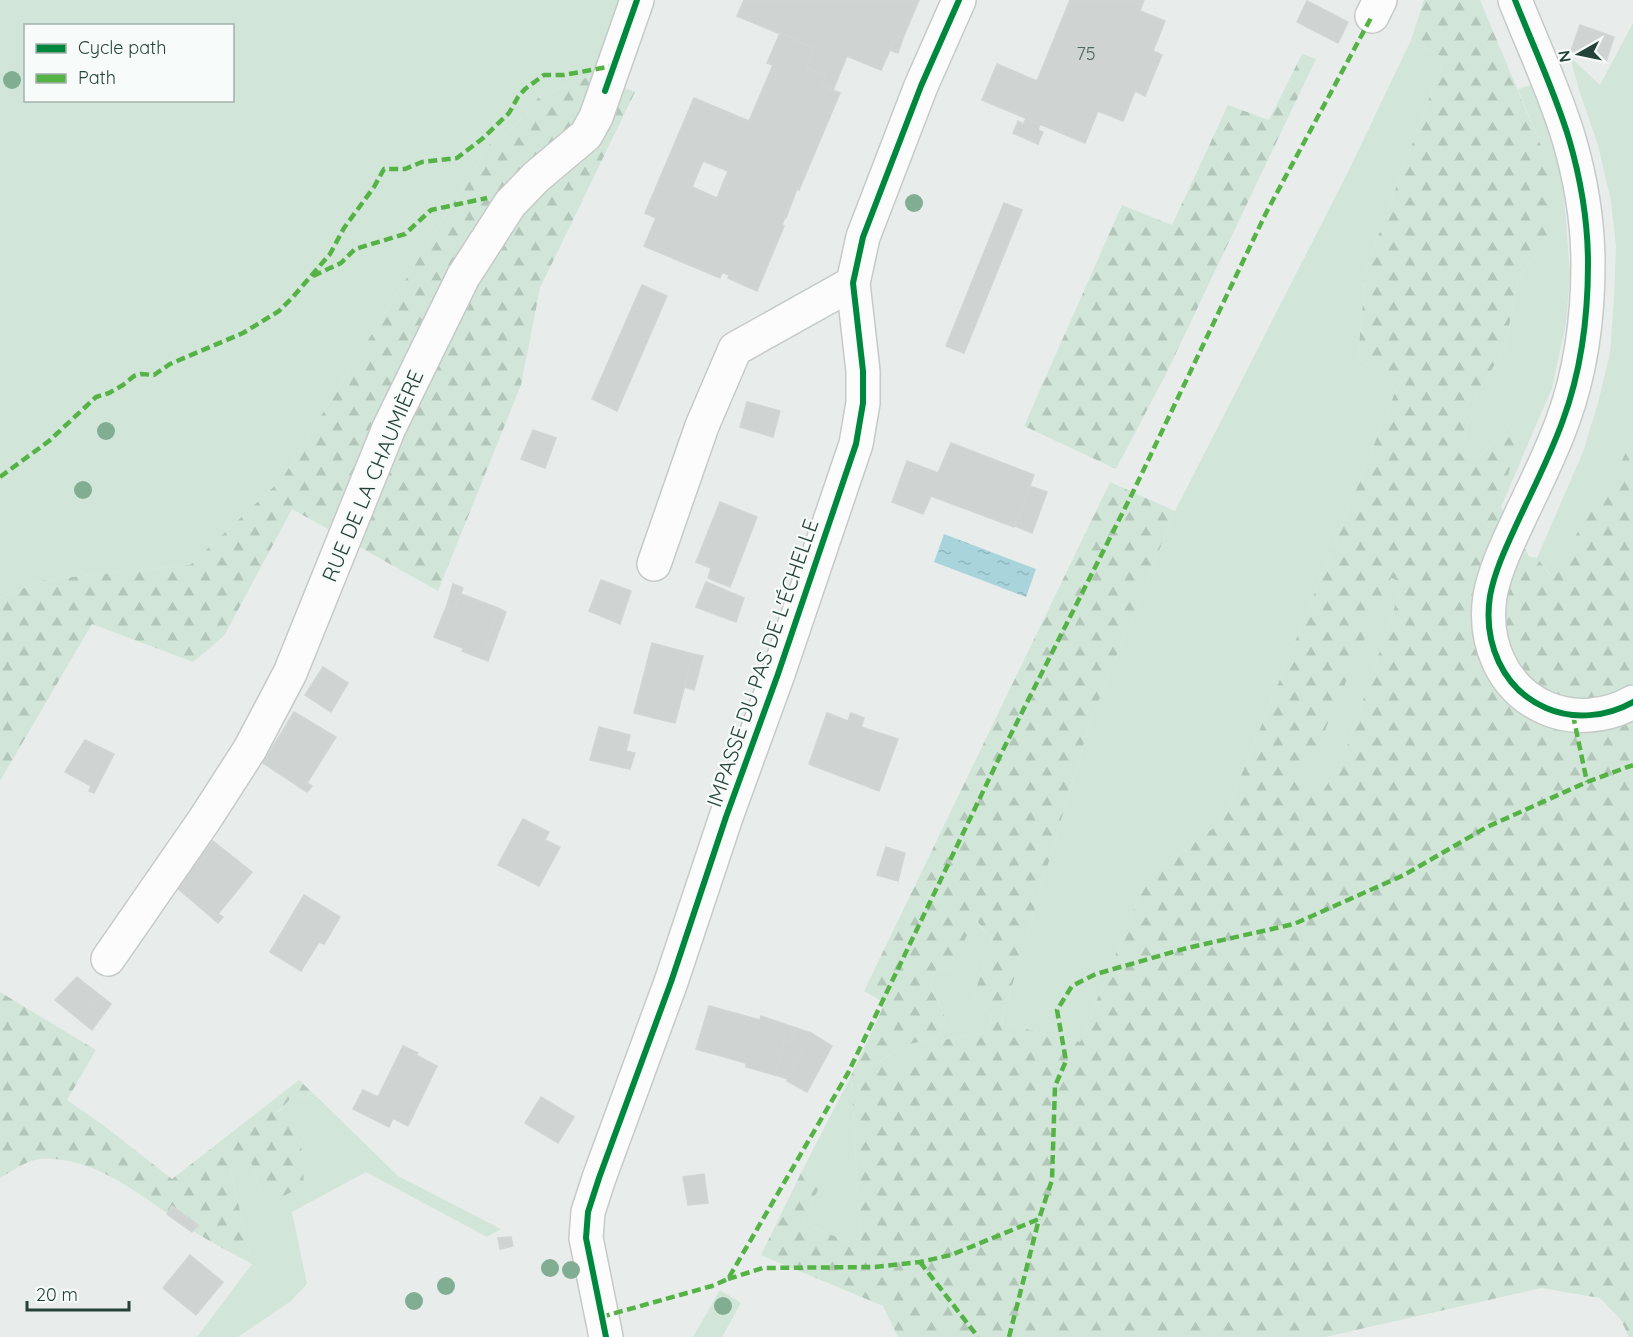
<svg xmlns="http://www.w3.org/2000/svg" width="1633" height="1337" viewBox="0 0 1633 1337" font-family="Quicksand,sans-serif">
	<style>
		.green { fill: #d1e6d8; fill-rule: evenodd }
		.forest { fill: url(#forest-firs); fill-rule: evenodd }
		.water { fill: url(#water-ripples) }
		.building { fill: #cfd4d2; stroke: #d1d6d4; stroke-width: 1.5; fill-rule: evenodd }
		.lines { fill: none; stroke-linecap: round; stroke-linejoin: round }
		.minor-casing { stroke: #c5cac8; stroke-width: 36 }
		.minor { stroke: #fcfcfc; stroke-width: 33 }
		.quiet { stroke: #55b346; stroke-width: 4.5; stroke-dasharray: 9 4.5; stroke-linecap: butt }
		.cycleway-casing { stroke: #f7fbf9; stroke-width: 10 }
		.cycleway { stroke: #00873e; stroke-width: 6 }
		.tree { fill: #81ae93 }
		.labels { text-anchor: middle; stroke-width: 4.5; stroke-linejoin: round; paint-order: stroke }
		.number-label { font-size: 18px; fill: #506761 }
		.street-label { font-size: 21px; fill: #24423a; stroke: #f7fbf9 }
	</style>
	<defs>
		<pattern id="forest-firs" width="22" height="20" patternUnits="userSpaceOnUse" patternTransform="scale(1.5)"><rect width="22" height="20" fill="#d1e6d8"/><path d="M5 1l3.5 6h-7zM16 11l3.5 6h-7z" fill="#b3c6ba"/></pattern>
		<pattern id="water-ripples" width="26" height="14" patternUnits="userSpaceOnUse" patternTransform="scale(1.5)"><rect width="26" height="14" fill="#a9d4db"/><path d="M2 4q2-2 4 0t4 0M15 11q2-2 4 0t4 0" fill="none" stroke="#91b7bd"/></pattern>
	</defs>
	<rect width="100%" height="100%" fill="#e8edeb"/>
	<!-- green -->
	<g class="green">
		<path d="M0,0H622L593,75L539,97L511,130L489,145L282,479L190,565L44,580L0,598ZM26,26H232V100H26Z"/>
		<polygon points="1633,23 1633,438 1622,460 1552,576 1537,558 1583,452 1598,403 1610,353 1614,299 1616,246 1611,201 1598,145 1579,90 1570,57 1600,85"/>
		<polygon points="1411,40 1444,58 1366,269 1358,357 1396,390 1223,821 1147,877 1080,1042 1001,1023 1090,722 1175,511 1348,172"/>
		<polygon points="1531,85 1549,131 1563,181 1570,274 1566,324 1552,388 1501,507 1518,427 1511,423 1476,460 1459,453 1478,393 1505,347 1518,279 1550,234 1544,153 1518,89"/>
		<polygon points="1390,578 1403,583 1341,764 1319,798 1298,790"/>
		<polygon points="974,919 992,939 974,995 992,1018 988,1033 942,1040 918,1061 874,1066 902,1046 939,1037 945,1017 930,983 937,969 950,970"/>
		<polygon points="851,1076 861,1248 803,1222 821,1183 802,1171"/>
		<polygon points="294,1095 320,1100 398,1176 501,1229 487,1237 366,1172 292,1212 307,1284 291,1301 238,1337 197,1337 252,1264 231,1171 249,1156 263,1199 301,1144 278,1113"/>
		<polygon points="720,1290 741,1303 722,1337 693,1337"/>
	</g>
	<!-- forest -->
	<g class="forest">
		<path d="M1424,0H1480L1544,153L1552,194L1550,234L1518,279L1505,347L1478,393L1459,453L1476,460L1512,422L1519,427L1501,507L1529,556L1537,558L1551,576L1622,460L1633,438V1337H1629L1621,1320L1600,1298L1541,1288L1325,1337H898L883,1306L761,1255L802,1171L821,1183L803,1222L861,1248L851,1076L885,1003L864,991L1110,482L1175,511L1090,722L1001,1023L1080,1042L1147,877L1223,821L1396,390L1358,357L1366,269L1444,58L1411,40ZM1391,578L1403,583L1341,764L1319,797L1299,790ZM975,919L992,939L974,995L992,1018L988,1033L942,1040L918,1061L875,1065L902,1046L939,1037L945,1017L930,983L937,969L950,970Z"/>
		<polygon points="1302,54 1316,59 1165,376 1116,469 1024,426 1122,205 1172,225 1228,105 1269,120"/>
		<polygon points="593,75 635,92 540,288 521,385 438,591 292,509 224,636 193,662 92,624 0,781 0,598 44,580 190,565 282,479 489,145 511,130 539,97"/>
		<path d="M0,992L96,1050L67,1100L103,1125L172,1179L299,1080L320,1100L294,1095L278,1112L301,1144L304,1185L273,1202L263,1199L249,1156L231,1171L252,1264C234,1254 214,1244 196,1233C150,1204 99,1155 41,1159C27,1160 12,1171 0,1178Z"/>
	</g>
	<!-- water -->
	<polygon class="water" points="944,534 1036,569 1026,597 934,562"/>
	<!-- building -->
	<g class="building">
		<polygon points="744,0 919,0 903,38 897,35 881,70 847,56 833,90 821,85 825,75 806,68 814,48 737,16"/>
		<polygon points="1070,0 1144,0 1140,11 1165,21 1153,51 1162,55 1145,96 1135,91 1123,121 1098,111 1085,143 982,100 997,64 1037,81"/>
		<polygon points="1307,1 1348,22 1338,43 1297,22"/>
		<polygon points="1580,25 1614,37 1606,62 1571,51"/>
		<path d="M780,33L814,48L806,68L825,75L821,85L840,93L799,190L797,189L786,218L785,217L782,225L784,226L757,291L728,278L729,275L722,272L720,278L644,246L656,218L645,213L694,98L749,121L773,65L767,63ZM703,161L728,171L717,198L692,187Z"/>
		<polygon points="897,35 903,38 898,53 890,50"/>
		<polygon points="1026,119 1040,125 1038,130 1043,132 1038,144 1013,133 1018,121 1023,124"/>
		<polygon points="1004,203 1022,210 964,353 946,346"/>
		<polygon points="642,285 667,296 617,411 592,399"/>
		<polygon points="747,402 780,411 773,437 740,427"/>
		<polygon points="533,430 556,438 545,468 521,459"/>
		<polygon points="951,443 1034,475 1014,527 931,496 923,514 892,502 907,461 938,473"/>
		<polygon points="1030,486 1047,492 1032,533 1015,526"/>
		<polygon points="720,502 757,517 730,587 708,578 711,568 696,562"/>
		<polygon points="601,580 631,591 620,624 589,611"/>
		<polygon points="706,582 744,598 736,622 696,607"/>
		<polygon points="453,584 463,588 455,608 447,605"/>
		<polygon points="461,594 498,608 486,643 493,647 488,661 462,651 463,648 434,637 447,605 455,608"/>
		<polygon points="498,608 506,612 493,647 486,643"/>
		<polygon points="652,643 693,654 675,723 634,713"/>
		<polygon points="693,654 703,656 694,690 685,687"/>
		<polygon points="323,667 348,683 331,712 305,695"/>
		<polygon points="294,712 336,737 307,783 312,786 307,792 263,763"/>
		<polygon points="827,713 848,721 851,713 864,718 861,727 898,739 879,791 809,764"/>
		<polygon points="599,727 630,735 626,751 635,753 630,769 590,760"/>
		<polygon points="85,740 114,754 94,793 89,791 91,786 65,772"/>
		<polygon points="523,819 549,832 545,840 560,847 539,886 498,865"/>
		<polygon points="213,841 252,872 218,914 223,917 218,923 176,887"/>
		<polygon points="886,847 905,853 898,881 877,875"/>
		<polygon points="304,895 340,917 324,944 319,942 301,971 270,952"/>
		<polygon points="77,977 101,996 81,1021 55,1000"/>
		<polygon points="101,996 111,1004 92,1030 81,1021"/>
		<polygon points="709,1006 760,1020 761,1016 796,1028 790,1041 785,1040 775,1075 746,1067 746,1063 696,1049"/>
		<polygon points="796,1028 811,1033 788,1079 775,1075 785,1040 790,1041"/>
		<polygon points="811,1033 832,1046 807,1092 787,1081"/>
		<polygon points="403,1046 418,1053 416,1055 437,1066 408,1126 393,1118 389,1127 353,1109 363,1090 378,1097"/>
		<polygon points="541,1097 574,1117 558,1143 525,1123"/>
		<polygon points="704,1174 708,1203 688,1205 683,1177"/>
		<polygon points="172,1206 198,1225 192,1232 167,1214"/>
		<polygon points="511,1237 513,1246 500,1249 498,1238"/>
		<polygon points="190,1255 223,1282 196,1315 163,1288"/>
	</g>
	<g class="lines">
		<defs>
			<g id="minor">
				<path d="M1515,0C1533,46 1555,92 1569,139C1581,180 1588,222 1588,264C1588,317 1581,371 1563,420C1551,454 1534,487 1519,519C1508,543 1495,569 1490,596C1483,642 1502,689 1546,708C1573,720 1607,717 1633,702"/>
				<polyline points="1372,16 1380,0"/>
				<polyline points="654,564 702,426 735,349 853,283"/>
				<polyline points="108,959 205,819 250,749 290,673 389,428 463,277 510,204 536,177 586,135 596,117 637,0"/>
				<polyline points="606,1337 586,1238 588,1212 599,1178 671,982 726,817 778,674 856,444 863,403 863,371 853,283 863,237 921,86 959,0"/>
			</g>
		</defs>
		<!-- minor casing -->
		<use href="#minor" class="minor-casing"/>
		<!-- minor -->
		<use href="#minor" class="minor"/>
		<!-- quiet -->
		<g class="quiet">
			<polyline points="313,276 341,263 355,249 405,234 431,210 487,198"/>
			<polyline points="0,477 49,441 96,397 109,393 123,385 134,376 141,374 154,375 170,364 243,333 279,311 292,298 330,254 344,228 374,187 384,169 405,169 422,162 457,158 482,139 509,113 518,97 525,89 544,75 564,75 613,66"/>
			<polyline points="1573,715 1587,782"/>
			<polyline points="920,1262 978,1337"/>
			<polyline points="728,1279 763,1268 875,1267 920,1262 951,1255 1039,1219 1052,1180 1055,1086 1066,1061 1057,1010 1072,986 1096,974 1187,948 1294,924 1404,875 1487,827 1587,782 1633,765"/>
			<polyline points="601,1317 712,1286 728,1279 848,1073 1002,752 1133,492 1266,213 1372,16"/>
			<polyline points="1009,1337 1039,1219"/>
		</g>
		<defs>
			<g id="cycleway">
				<path d="M1515,0C1533,46 1555,92 1569,139C1581,180 1588,222 1588,264C1588,317 1581,371 1563,420C1551,454 1534,487 1519,519C1508,543 1495,569 1490,596C1483,642 1502,689 1546,708C1573,720 1607,717 1633,702"/>
				<polyline points="605,91 637,0"/>
				<polyline points="606,1337 586,1238 588,1212 599,1178 671,982 726,817 778,674 856,444 863,403 863,371 853,283 863,237 921,86 959,0"/>
			</g>
		</defs>
		<!-- cycleway casing -->
		<use href="#cycleway" class="cycleway-casing"/>
		<!-- cycleway -->
		<use href="#cycleway" class="cycleway"/>
	</g>
	<!-- trees -->
	<g class="tree">
		<circle cx="12" cy="80" r="9"/>
		<circle cx="914" cy="203" r="9"/>
		<circle cx="106" cy="431" r="9"/>
		<circle cx="83" cy="490" r="9"/>
		<circle cx="550" cy="1268" r="9"/>
		<circle cx="571" cy="1270" r="9"/>
		<circle cx="446" cy="1286" r="9"/>
		<circle cx="414" cy="1301" r="9"/>
		<circle cx="723" cy="1306" r="9"/>
	</g>
	<g class="labels">
		<!-- number labels -->
		<g class="number-label">
			<text x="1086" y="60">75</text>
		</g>
		<!-- street labels -->
		<g class="street-label">
			<text transform="translate(373 476) rotate(-67)" y="7">RUE DE LA CHAUMIÈRE</text>
			<text transform="translate(763 663) rotate(-71)" y="7">IMPASSE DU PAS DE L'ÉCHELLE</text>
		</g>
	</g>
	<!-- legend -->
	<rect x="24" y="24" width="210" height="78" fill="#f7fbf9" stroke="#a3b1ad" stroke-width="1.5"/>
	<rect x="36" y="44" width="30" height="9" fill="#00873e" stroke="#a3b1ad" stroke-width="1.5"/>
	<text x="78" y="54" font-size="18" fill="#24423a">Cycle path</text>
	<rect x="36" y="74" width="30" height="9" fill="#55b346" stroke="#a3b1ad" stroke-width="1.5"/>
	<text x="78" y="84" font-size="18" fill="#24423a">Path</text>
	<!-- north arrow -->
	<g transform="translate(1579 54) rotate(261)" stroke="#f7fbf9" stroke-width="4.5" paint-order="stroke">
	<path d="M0-4.5L10 22L0 15L-10 22Z" fill="#24423a"/>
	<text y="-9" font-size="16" font-weight="bold" text-anchor="middle" fill="#24423a">N</text>
	</g>
	<!-- scale -->
	<path d="M27 1301v9h102v-9" fill="none" stroke="#24423a" stroke-width="3"/>
	<text x="36" y="1301" font-size="18" fill="#24423a" stroke="#f7fbf9" stroke-width="4.5" paint-order="stroke">20 m</text>
</svg>
